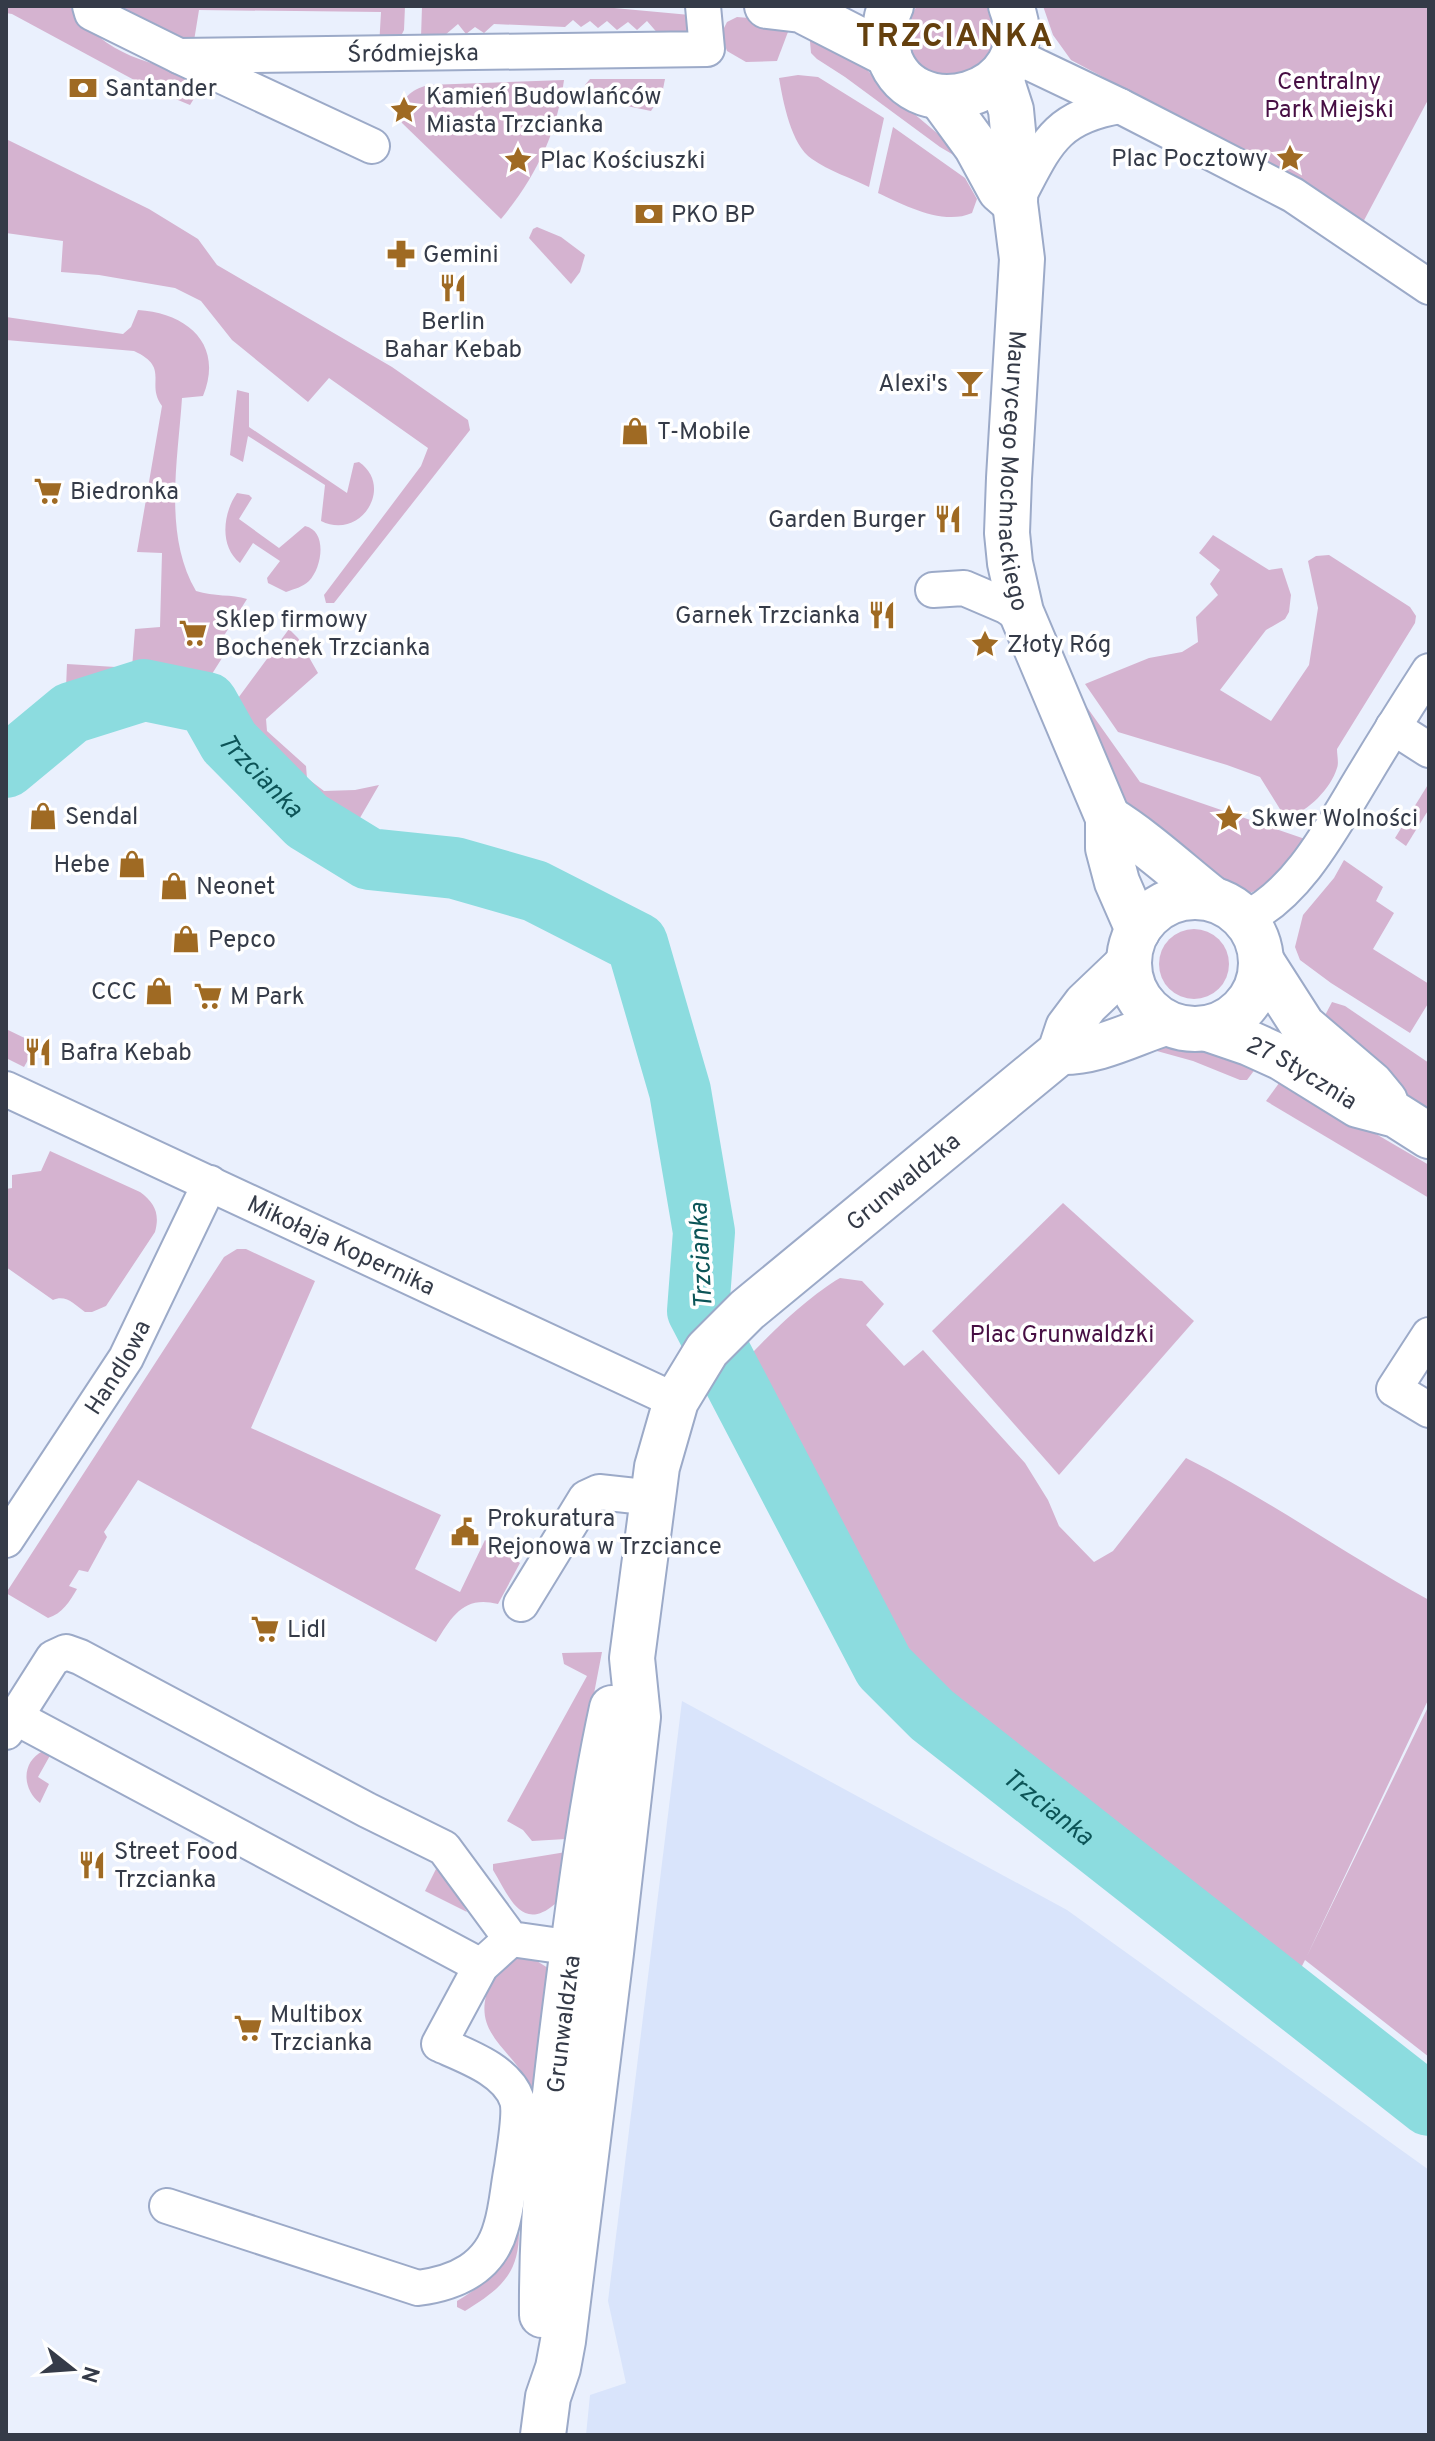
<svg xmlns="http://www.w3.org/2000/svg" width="1435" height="2441" viewBox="0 0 1435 2441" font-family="Overpass,sans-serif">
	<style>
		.built { fill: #d9e4fb }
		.green { fill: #d5b3d0 }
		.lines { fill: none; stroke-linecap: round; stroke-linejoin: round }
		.river { stroke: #8cdcdf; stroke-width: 62 }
		.street-casing { stroke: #9caac8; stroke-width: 38 }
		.secondary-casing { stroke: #9caac8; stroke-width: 48 }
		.street { stroke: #fff; stroke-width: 34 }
		.secondary { stroke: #fff; stroke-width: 44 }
		.labels { text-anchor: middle; stroke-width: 7; stroke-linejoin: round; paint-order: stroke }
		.street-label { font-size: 24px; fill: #353b48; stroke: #fff }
		.park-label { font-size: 24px; fill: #470f44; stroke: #fff }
		.poi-label { font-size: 24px; fill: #353b48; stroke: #fff; text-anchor: start }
		.water-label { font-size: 26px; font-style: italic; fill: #0c5457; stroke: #fff }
		.district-label { font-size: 32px; font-weight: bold; letter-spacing: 2px; fill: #64400e; stroke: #fff }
	</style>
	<rect width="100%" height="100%" fill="#eaf0fd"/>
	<!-- built -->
	<polygon class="built" points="682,1701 1067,1910 1429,2170 1429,2435 586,2435 590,2395 626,2383 608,2301"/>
	<!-- green -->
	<g class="green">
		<path d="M6,6H69C108,57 148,64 208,76L190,105L149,88L12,14L6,13Z"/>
		<polygon points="107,6 405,6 404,30 400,38 379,47 381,12 199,10 193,47"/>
		<polygon points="422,6 614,8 690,15 691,30 667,44 647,21 637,30 628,22 617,30 607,21 598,28 590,21 581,27 573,20 565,27 494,24 484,33 475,27 466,34 458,24 438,41 421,38"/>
		<path d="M917,6H989L991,8L999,37L978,73L937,78C930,72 921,67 916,61C902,46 906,21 917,6Z"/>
		<polygon points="1043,6 1429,6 1429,98 1361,226 1302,183 1071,60 1053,35"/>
		<polygon points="737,17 775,20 791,24 777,61 746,62 727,51 721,34 727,22"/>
		<polygon points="809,30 853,55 887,91 950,144 962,160 940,147 845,77 817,59 811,53"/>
		<path d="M798,75L818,77L884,118L869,187C851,178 829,171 812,159C791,145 783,101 779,78Z"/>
		<polygon points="590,79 665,79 662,94 651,111 593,99 586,93 585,85"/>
		<path d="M564,80C557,134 535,178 501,219L402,123L399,115C402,97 411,90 428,85Z"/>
		<path d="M893,127L965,178L977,199L972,213C943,226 904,205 878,193Z"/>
		<polygon points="6,139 149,209 198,239 217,265 392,367 468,420 470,430 334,603 326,603 324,595 421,466 428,448 329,378 308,402 232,340 201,301 175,288 99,275 61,272 63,241 6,233"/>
		<polygon points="537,227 561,237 585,255 580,272 571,284 529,238 533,229"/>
		<path d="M138,310C188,313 224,345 203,396L182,398C178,460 163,535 196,591C214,597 232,594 247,599L220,642L229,647L205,685L233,705L289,629L298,638L318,673L266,719L267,731L306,766L307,778L324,791L355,790L379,785L346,842L317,825L291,802L230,739L207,700L145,687L69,709L6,764V738L10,739L66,688L67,664L132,668L135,629L160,627L162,553L137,552L162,406C145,383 171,368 134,351L6,340V317L123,334L131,327Z"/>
		<path d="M237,390L249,393V427L347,493L354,463L359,462C395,487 360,541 321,521L325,485L248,436L243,462L230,455Z"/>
		<path d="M237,493L249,495L252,498L239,519L279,548L305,526C328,531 322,568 309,581C303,587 294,589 286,592L268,583L267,578L280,561L253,543L240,563C219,546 223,513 237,493Z"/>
		<path d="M1213,535L1269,570L1282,568L1291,595L1289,612L1285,619L1266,630L1220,690L1271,721L1309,665L1318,608L1308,561L1316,556L1329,555L1410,607L1416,616L1415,623L1337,749C1337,755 1339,763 1337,768C1331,788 1308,812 1288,817L1283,814L1260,777L1227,765L1118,732L1085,684L1149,658L1182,652L1198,642L1196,617L1218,595L1210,584L1220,570L1199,553Z"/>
		<polygon points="1079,696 1140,782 1305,839 1268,886 1247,894 1224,887 1142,822 1126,801"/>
		<polygon points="1429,783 1429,809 1406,846 1395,838"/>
		<polygon points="1344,860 1383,887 1376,901 1394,913 1373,949 1429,984 1429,1002 1410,1033 1331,983 1300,960 1295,947 1303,915 1334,878"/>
		<circle cx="1194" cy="964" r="35"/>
		<polygon points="1332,1002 1345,1006 1429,1063 1429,1111 1381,1077 1320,1025"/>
		<polygon points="6,1029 37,1044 24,1067 6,1058"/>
		<polygon points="1161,1043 1259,1064 1247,1080 1240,1080 1193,1061 1146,1048"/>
		<polygon points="1282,1079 1429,1165 1429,1198 1266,1101"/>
		<path d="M50,1151L140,1192C155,1203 160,1214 155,1232L106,1306L92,1312H85C75,1305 66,1294 53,1300L6,1267V1189L12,1188V1175L41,1171Z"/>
		<polygon points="1063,1203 1194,1321 1059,1475 932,1331"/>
		<path d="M237,1249H246L315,1281L251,1428L441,1515L415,1569L456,1590L460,1592L485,1540L520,1563L498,1604C464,1595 452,1616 436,1642L138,1480L104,1532L107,1537L88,1572L79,1570L69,1586L77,1589C70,1601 62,1614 48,1618L6,1593L224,1257Z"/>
		<path d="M840,1278L862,1281L884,1304L866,1325L904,1366L923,1350L1025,1463L1048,1500L1059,1526L1094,1562L1113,1551L1186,1458C1270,1500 1346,1555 1429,1600V1698L1306,1958L1429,1705V2057L1305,1960L1290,1990L933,1713L886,1664L734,1374C758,1344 807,1297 840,1278Z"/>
		<polygon points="602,1652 566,1839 532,1841 523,1830 507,1821 587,1676 564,1664 562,1653"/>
		<path d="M43,1751L52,1752L38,1777L49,1784L40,1803C22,1789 21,1762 43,1751Z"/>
		<path d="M566,1852L555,1904C521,1933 509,1896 493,1870V1864Z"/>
		<polygon points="436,1869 444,1873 467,1912 425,1891"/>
		<path d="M522,1957L532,1958L548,1968L534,2101C524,2049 462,2039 493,1978C499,1966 509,1958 522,1957Z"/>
		<path d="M519,2228C520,2273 502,2288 465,2311L457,2307V2301C495,2278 502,2269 519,2228Z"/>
	</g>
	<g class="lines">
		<!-- river -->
		<path class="river" id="s1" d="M6,767L71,713L144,690L207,703L229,742L307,821L369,859L455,868L535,891L637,943L680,1091L704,1232L698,1311L884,1667L932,1715L1429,2105"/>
		<defs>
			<g id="street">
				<polyline points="90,6 92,13 179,56 372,146"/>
				<polyline points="1013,55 1120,106 1293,195 1429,287"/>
				<path id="s2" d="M179,56L707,49L703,6"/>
				<path d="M1017,199C1046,145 1054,117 1120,106"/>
				<polyline points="933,590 964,588 1006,606 1024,618"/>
				<polyline points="1393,727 1429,750"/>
				<path d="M1244,919C1298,895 1334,824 1364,775C1385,740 1407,705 1429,671"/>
				<path id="s3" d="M6,1089L676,1401"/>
				<polyline points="1429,1335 1394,1389 1429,1410"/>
				<path id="s4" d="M6,1540L126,1358L210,1183"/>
				<polyline points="521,1604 586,1498 599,1492 654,1498"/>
				<polyline points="15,1717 481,1966"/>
				<polyline points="6,1732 53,1658 66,1652 80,1657 367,1810 444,1848 511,1939 595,1951"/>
				<path d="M167,2206L418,2288C456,2283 490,2268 501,2227C507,2208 508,2187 512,2167C514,2152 521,2113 517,2100C507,2070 466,2056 439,2044L481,1966L511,1939"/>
			</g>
			<g id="secondary">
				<polyline points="767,6 801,10 889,55"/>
				<path d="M891,6C884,19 885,34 887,48C904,134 1047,98 1011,6"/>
				<path id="s5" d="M1000,76L1011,110L1016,162L1015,203L1022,259L1009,478L1007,533L1010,563L1021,612L1108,818V848L1117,882L1138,930"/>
				<polyline points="941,98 976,146 1000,190 1015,203"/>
				<path d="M1108,818C1145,841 1177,871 1211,898"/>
				<circle cx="1195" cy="963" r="66"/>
				<polyline points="1262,962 1303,1026 1371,1084 1385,1101"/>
				<path id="s6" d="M1208,1029L1249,1043L1282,1058L1358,1105L1396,1115L1429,1136"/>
				<path d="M1060,1052C1097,1053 1131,1034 1165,1023"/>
				<path id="s7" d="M542,2315C541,2204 554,2095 568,1986C580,1893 592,1800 612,1708"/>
				<path id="s8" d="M543,2435L548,2397L558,2368L563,2341L611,1953L638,1717L632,1658L657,1467L676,1401L707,1350L747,1310L1060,1052L1068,1028L1086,1004L1129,963"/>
			</g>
		</defs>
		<!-- street casing -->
		<use href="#street" class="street-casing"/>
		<!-- secondary casing -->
		<use href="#secondary" class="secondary-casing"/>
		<!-- street -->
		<use href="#street" class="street"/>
		<!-- secondary -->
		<use href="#secondary" class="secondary"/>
	</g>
	<!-- icons -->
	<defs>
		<symbol id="bank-bare" viewBox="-9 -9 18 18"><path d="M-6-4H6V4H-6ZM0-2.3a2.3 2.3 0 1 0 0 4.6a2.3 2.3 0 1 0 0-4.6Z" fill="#9f6a23" stroke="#fff" stroke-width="2.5" paint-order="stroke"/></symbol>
		<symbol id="sight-bare" viewBox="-9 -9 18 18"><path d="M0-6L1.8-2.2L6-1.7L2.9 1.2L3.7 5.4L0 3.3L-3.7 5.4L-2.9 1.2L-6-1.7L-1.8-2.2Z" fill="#9f6a23" stroke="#fff" stroke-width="2.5" paint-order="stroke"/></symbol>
		<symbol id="pharmacy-bare" viewBox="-9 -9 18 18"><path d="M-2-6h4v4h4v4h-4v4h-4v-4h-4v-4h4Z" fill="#9f6a23" stroke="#fff" stroke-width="2.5" paint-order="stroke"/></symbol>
		<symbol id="restaurant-bare" viewBox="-9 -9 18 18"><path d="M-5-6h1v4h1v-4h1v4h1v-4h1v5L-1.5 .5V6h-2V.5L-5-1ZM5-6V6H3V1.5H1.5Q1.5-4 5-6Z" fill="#9f6a23" stroke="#fff" stroke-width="2.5" paint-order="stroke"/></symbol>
		<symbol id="bar-bare" viewBox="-9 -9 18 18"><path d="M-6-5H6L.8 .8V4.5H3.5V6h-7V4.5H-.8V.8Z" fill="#9f6a23" stroke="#fff" stroke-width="2.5" paint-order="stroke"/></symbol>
		<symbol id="shop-bare" viewBox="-9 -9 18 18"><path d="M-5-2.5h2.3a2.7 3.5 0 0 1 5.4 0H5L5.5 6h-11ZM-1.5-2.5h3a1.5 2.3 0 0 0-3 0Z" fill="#9f6a23" stroke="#fff" stroke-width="2.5" paint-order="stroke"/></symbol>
		<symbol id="supermarket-bare" viewBox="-9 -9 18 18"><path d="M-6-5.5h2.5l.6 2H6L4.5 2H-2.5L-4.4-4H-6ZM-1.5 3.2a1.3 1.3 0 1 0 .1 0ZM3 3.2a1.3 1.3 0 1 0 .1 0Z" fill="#9f6a23" stroke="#fff" stroke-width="2.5" paint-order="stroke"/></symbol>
		<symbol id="civic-bare" viewBox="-9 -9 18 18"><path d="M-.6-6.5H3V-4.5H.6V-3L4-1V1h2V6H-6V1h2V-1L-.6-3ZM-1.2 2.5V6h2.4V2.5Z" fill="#9f6a23" stroke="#fff" stroke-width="2.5" paint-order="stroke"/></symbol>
	</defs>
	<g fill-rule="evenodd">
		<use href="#bank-bare" x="63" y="68" width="40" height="40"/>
		<use href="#sight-bare" x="384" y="90" width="40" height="40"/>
		<use href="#sight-bare" x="1270" y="138" width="40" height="40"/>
		<use href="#sight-bare" x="498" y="140" width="40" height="40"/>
		<use href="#bank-bare" x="629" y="194" width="40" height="40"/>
		<use href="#pharmacy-bare" x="381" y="234" width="40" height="40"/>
		<use href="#restaurant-bare" x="433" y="268" width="40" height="40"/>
		<use href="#bar-bare" x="950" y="363" width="40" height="40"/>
		<use href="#shop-bare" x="615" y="411" width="40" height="40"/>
		<use href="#supermarket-bare" x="28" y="471" width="40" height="40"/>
		<use href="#restaurant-bare" x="928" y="499" width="40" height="40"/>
		<use href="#restaurant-bare" x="862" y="595" width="40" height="40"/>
		<use href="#supermarket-bare" x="173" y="613" width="40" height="40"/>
		<use href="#sight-bare" x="965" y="624" width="40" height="40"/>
		<use href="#shop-bare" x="23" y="796" width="40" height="40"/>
		<use href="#sight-bare" x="1209" y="798" width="40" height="40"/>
		<use href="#shop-bare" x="112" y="844" width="40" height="40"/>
		<use href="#shop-bare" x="154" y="866" width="40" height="40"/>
		<use href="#shop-bare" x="166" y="919" width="40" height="40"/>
		<use href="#shop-bare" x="139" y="971" width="40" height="40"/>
		<use href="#supermarket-bare" x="188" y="976" width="40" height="40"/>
		<use href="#restaurant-bare" x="18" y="1032" width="40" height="40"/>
		<use href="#civic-bare" x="445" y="1512" width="40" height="40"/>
		<use href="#supermarket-bare" x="245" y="1609" width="40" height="40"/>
		<use href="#restaurant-bare" x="72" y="1845" width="40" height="40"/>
		<use href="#supermarket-bare" x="228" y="2008" width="40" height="40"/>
	</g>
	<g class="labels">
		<!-- street labels -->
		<g class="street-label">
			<text dy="8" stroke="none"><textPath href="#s2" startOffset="234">Śródmiejska</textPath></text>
			<text dy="8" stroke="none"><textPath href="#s5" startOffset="398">Maurycego Mochnackiego</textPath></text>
			<text dy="8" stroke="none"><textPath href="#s6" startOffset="104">27 Stycznia</textPath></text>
			<text dy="8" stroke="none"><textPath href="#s8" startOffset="1364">Grunwaldzka</textPath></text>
			<text dy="8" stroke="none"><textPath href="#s3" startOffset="370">Mikołaja Kopernika</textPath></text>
			<text dy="8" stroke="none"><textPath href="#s4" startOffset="206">Handlowa</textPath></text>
			<text dy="8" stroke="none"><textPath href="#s7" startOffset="292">Grunwaldzka</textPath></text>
		</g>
		<!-- park labels -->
		<g class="park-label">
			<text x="1329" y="89">Centralny<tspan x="1329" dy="28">Park Miejski</tspan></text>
			<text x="1062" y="1342">Plac Grunwaldzki</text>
		</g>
		<!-- poi labels -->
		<g class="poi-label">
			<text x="105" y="96">Santander</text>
			<text x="426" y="104">Kamień Budowlańców<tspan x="426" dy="28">Miasta Trzcianka</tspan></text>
			<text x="1268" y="166" text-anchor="end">Plac Pocztowy</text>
			<text x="540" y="168">Plac Kościuszki</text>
			<text x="671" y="222">PKO BP</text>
			<text x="423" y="262">Gemini</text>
			<text x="453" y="329" text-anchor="middle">Berlin<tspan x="453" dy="28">Bahar Kebab</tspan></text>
			<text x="948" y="391" text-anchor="end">Alexi's</text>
			<text x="657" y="439">T-Mobile</text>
			<text x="70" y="499">Biedronka</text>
			<text x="926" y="527" text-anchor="end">Garden Burger</text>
			<text x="860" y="623" text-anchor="end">Garnek Trzcianka</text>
			<text x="215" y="627">Sklep firmowy<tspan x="215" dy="28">Bochenek Trzcianka</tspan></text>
			<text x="1007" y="652">Złoty Róg</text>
			<text x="65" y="824">Sendal</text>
			<text x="1251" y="826">Skwer Wolności</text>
			<text x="110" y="872" text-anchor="end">Hebe</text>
			<text x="196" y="894">Neonet</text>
			<text x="208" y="947">Pepco</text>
			<text x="137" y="999" text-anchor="end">CCC</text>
			<text x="230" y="1004">M Park</text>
			<text x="60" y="1060">Bafra Kebab</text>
			<text x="487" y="1526">Prokuratura<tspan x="487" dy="28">Rejonowa w Trzciance</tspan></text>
			<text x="287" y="1637">Lidl</text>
			<text x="114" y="1859">Street Food<tspan x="114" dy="28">Trzcianka</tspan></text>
			<text x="270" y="2022">Multibox<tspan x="270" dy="28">Trzcianka</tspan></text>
		</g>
		<!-- water labels -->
		<g class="water-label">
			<text dy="9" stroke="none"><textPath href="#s1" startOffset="316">Trzcianka</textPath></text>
			<text transform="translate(700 1256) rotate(-93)" y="9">Trzcianka</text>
			<text dy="9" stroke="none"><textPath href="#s1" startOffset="1732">Trzcianka</textPath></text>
		</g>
		<!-- district labels -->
		<g class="district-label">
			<text x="955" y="46">TRZCIANKA</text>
		</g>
	</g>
	<!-- border -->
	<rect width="1435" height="2441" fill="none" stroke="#353b48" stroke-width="16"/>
	<!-- north arrow -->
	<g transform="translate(72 2369) rotate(107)" stroke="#ffffff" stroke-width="6" paint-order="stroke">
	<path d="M0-6L14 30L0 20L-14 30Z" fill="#353b48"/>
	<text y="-12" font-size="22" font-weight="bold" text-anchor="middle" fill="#353b48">N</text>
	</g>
</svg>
